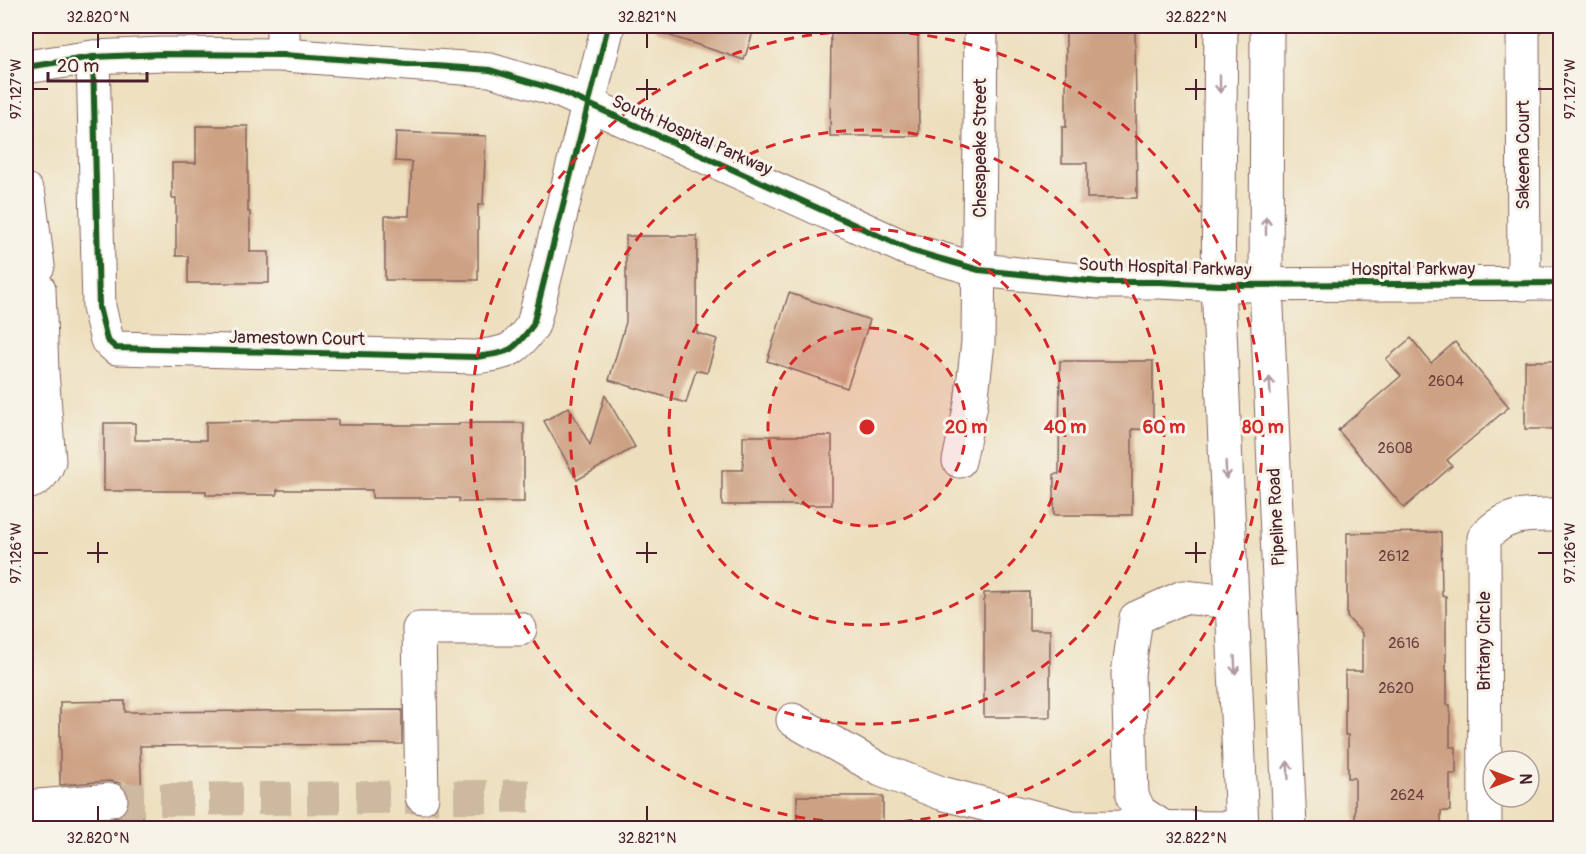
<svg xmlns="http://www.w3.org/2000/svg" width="1586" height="854" viewBox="0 0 1586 854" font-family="Pangolin,sans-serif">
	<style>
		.building { fill: #cda284 }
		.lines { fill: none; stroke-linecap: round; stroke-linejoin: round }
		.minor-tunnel { stroke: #ccb9a0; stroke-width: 33; stroke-dasharray: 33 16; stroke-linecap: butt }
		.minor-casing { stroke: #83625e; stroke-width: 35 }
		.major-casing { stroke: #83625e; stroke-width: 35 }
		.minor { stroke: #fff; stroke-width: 33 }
		.major { stroke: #fff; stroke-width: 33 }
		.cycleway-casing { stroke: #f7f3e8; stroke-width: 10 }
		.cycleway { stroke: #1b5e20; stroke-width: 6 }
		.oneway { stroke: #ae9aa0 }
		.ticks { fill: none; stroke: #4a1f2b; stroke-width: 2 }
		.ring { fill: none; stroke: #d62828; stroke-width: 3; stroke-dasharray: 10 8 }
		.labels { text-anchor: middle; stroke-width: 6; stroke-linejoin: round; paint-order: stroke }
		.number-label { font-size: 15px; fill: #6b4041 }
		.street-label { font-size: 18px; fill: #4a1f2b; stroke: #f7f3e8 }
		.centre { fill: #d62828; stroke: #f7f3e8; stroke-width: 3 }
		.ring-label { font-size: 18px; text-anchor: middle; font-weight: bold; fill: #d62828; stroke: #f7f3e8; stroke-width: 6; stroke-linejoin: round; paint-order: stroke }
		.neatline { fill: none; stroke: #4a1f2b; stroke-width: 2 }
		.ticks-label { font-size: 15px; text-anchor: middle; fill: #4a1f2b }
	</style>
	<rect width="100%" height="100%" fill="#f7f3e8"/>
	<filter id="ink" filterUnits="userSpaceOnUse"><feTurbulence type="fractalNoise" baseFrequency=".0167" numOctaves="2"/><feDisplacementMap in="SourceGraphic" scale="12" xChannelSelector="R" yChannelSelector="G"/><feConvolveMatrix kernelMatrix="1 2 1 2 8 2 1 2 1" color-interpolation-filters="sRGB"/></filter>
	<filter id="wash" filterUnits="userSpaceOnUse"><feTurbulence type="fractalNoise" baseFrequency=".008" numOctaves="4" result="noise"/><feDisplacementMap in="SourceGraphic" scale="24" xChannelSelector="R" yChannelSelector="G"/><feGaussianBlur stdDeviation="1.35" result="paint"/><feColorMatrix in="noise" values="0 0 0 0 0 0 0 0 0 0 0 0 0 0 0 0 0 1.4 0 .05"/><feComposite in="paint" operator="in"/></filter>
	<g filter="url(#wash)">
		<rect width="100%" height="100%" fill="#eddfbd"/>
		<g id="blocks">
			<!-- building -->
			<g class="building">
				<polygon points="655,26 755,26 744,60 655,31"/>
				<polygon points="831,26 918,26 919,136 830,136"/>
				<polygon points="1066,26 1135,26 1137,198 1087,198 1087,163 1062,163 1062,127 1066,127"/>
				<polygon points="196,126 248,126 248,212 250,212 250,252 269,252 269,283 188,283 188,256 176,256 176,198 172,198 172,163 196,163"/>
				<polygon points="396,132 486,136 483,205 478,205 478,280 385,280 385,216 409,216 412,162 395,161"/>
				<polygon points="626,236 697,236 697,333 717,339 707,373 696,370 686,403 609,380 626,322"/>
				<polygon points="789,293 870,320 847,388 767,361"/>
				<polygon points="1411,338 1431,363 1455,342 1509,407 1447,460 1452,466 1404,508 1338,430 1401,376 1386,359"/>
				<polygon points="1060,361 1153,361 1153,430 1132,429 1132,515 1054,515 1054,474 1059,474"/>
				<rect x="1525" y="361" width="35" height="68"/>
				<polygon points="605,395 635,447 577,480 544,421 569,407 590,445"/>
				<polygon points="291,420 338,420 338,425 459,425 459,423 524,423 524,502 459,502 459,498 372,498 372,490 277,490 277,495 206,495 206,491 104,491 104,423 135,423 135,440 206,440 206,422"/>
				<polygon points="743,436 832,436 832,505 722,505 722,470 743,470"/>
				<polygon points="1441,532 1442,596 1446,596 1446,671 1447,671 1447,705 1450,705 1450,747 1456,747 1456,774 1450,774 1450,811 1441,811 1441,828 1355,828 1355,778 1348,778 1348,735 1345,735 1345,671 1362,671 1362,633 1347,617 1347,533"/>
				<polygon points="1029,592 1029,630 1050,630 1050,717 984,717 984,593"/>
				<polygon points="125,701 125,712 402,710 402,744 140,746 143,828 112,828 112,819 122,815 128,808 130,799 127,790 120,783 109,781 60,785 60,702"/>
				<rect x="797" y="796" width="86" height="32"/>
			</g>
		</g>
	</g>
	<g filter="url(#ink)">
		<use href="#blocks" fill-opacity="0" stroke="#83625e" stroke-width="1.5"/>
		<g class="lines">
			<!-- minor-tunnel -->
			<polyline class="minor-tunnel" points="111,800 529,796"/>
			<defs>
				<g id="minor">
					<polyline points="1523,26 1524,284"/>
					<polyline points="283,55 283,26"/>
					<path d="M93,57L99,307L107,340L116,348L476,357C510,352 512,353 533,325L608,26"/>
					<polyline points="26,67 93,57 162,54 283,55 490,70 560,91 910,250 979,270 1099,282 1160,282 1218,285 1560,283"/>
					<polyline points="26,190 29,196 38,266"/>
					<polyline points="959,461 971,404 978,342 981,26"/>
					<path d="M26,483C38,481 45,472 49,461L42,372L39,289"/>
					<polyline points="793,720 881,770 941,793 1072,827 1242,828"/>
					<polyline points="422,797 419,629 520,629"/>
					<polyline points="26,807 111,800"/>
					<polyline points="1163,827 1140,812 1132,796 1128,674 1136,618 1183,597 1232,602"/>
					<path d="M1485,828L1484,538C1506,512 1529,515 1560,515"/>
				</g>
				<g id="major">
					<polyline points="1221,26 1218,285 1242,828"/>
					<polyline points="1267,26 1266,285 1290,828"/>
				</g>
			</defs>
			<!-- minor casing -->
			<use href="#minor" class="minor-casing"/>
			<!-- major casing -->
			<use href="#major" class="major-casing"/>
			<!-- minor -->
			<use href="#minor" class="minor"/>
			<!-- major -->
			<use href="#major" class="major"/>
			<defs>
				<g id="cycleway">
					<path d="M93,57L99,307L107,340L116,348L476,357C510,352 512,353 533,325L608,26"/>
					<polyline points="26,67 93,57 162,54 283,55 490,70 560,91 910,250 979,270 1099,282 1160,282 1218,285 1560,283"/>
				</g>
			</defs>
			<!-- cycleway casing -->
			<use href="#cycleway" class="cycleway-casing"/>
			<!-- cycleway -->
			<use href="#cycleway" class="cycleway"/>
		</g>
		<!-- one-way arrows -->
		<defs><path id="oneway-shaft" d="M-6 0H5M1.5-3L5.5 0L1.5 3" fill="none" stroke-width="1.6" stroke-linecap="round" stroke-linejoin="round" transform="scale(1.5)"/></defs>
		<g class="oneway">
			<use href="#oneway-shaft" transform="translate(1220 84) rotate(90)"/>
			<use href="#oneway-shaft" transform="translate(1266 226) rotate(-90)"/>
			<use href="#oneway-shaft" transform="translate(1270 386) rotate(-93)"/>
			<use href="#oneway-shaft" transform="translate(1226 470) rotate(88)"/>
			<use href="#oneway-shaft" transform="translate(1235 665) rotate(87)"/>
			<use href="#oneway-shaft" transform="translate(1288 770) rotate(-93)"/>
		</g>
	</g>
	<!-- ticks -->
	<path class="ticks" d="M98,33V48M647,33V48M1196,33V48M647,79V100M1196,79V100M33,89H48M636,89H657M1185,89H1206M1538,89H1553M98,542V563M647,542V563M1196,542V563M33,553H48M87,553H108M636,553H657M1185,553H1206M1538,553H1553M98,806V821M647,806V821M1196,806V821"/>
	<!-- distance rings -->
	<circle cx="867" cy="427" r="99" fill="#d62828" fill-opacity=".12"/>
	<g class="ring">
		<circle cx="867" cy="427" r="99"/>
		<circle cx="867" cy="427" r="198"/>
		<circle cx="867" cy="427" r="297"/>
		<circle cx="867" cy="427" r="396"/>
	</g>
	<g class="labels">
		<!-- number labels -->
		<g class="number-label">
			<text x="1446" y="386">2604</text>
			<text x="1395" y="453">2608</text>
			<text x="1394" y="561">2612</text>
			<text x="1404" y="648">2616</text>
			<text x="1396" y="693">2620</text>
			<text x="1407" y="800">2624</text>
		</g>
		<!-- street labels -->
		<g class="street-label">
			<text transform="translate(692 135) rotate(24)" y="6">South Hospital Parkway</text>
			<text transform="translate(980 148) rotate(-90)" y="6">Chesapeake Street</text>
			<text transform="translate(1523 155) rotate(-90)" y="6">Sakeena Court</text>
			<text transform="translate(1165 267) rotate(2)" y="6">South Hospital Parkway</text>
			<text x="1413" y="275">Hospital Parkway</text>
			<text transform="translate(297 338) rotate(1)" y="6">Jamestown Court</text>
			<text transform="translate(1276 517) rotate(-93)" y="6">Pipeline Road</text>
			<text transform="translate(1484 641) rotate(-90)" y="6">Britany Circle</text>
		</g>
	</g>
	<circle cx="867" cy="427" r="9" class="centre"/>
	<g class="ring-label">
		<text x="966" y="433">20 m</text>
		<text x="1065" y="433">40 m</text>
		<text x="1164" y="433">60 m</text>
		<text x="1263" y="433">80 m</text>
	</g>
	<!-- margin -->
	<rect width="1586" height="854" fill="none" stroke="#f7f3e8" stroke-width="66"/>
	<!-- north arrow -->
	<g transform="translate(1511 779) rotate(90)"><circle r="28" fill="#f7f3e8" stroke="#b29e9c" stroke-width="1.5"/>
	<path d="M0-4.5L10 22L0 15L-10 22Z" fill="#c8321e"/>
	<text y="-9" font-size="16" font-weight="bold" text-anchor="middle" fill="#4a1f2b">N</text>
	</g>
	<!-- scale -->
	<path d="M48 72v9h99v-9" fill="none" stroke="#4a1f2b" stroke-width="3"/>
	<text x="57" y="72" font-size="18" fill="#4a1f2b" stroke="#f7f3e8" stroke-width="4.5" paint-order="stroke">20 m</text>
	<rect x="33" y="33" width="1520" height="788" class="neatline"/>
	<g class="ticks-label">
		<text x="98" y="22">32.820°N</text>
		<text x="647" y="22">32.821°N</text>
		<text x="1196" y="22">32.822°N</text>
		<text transform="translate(1570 89) rotate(-90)" y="5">97.127°W</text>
		<text transform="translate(16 89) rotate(-90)" y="5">97.127°W</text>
		<text transform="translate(16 553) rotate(-90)" y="5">97.126°W</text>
		<text transform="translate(1570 553) rotate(-90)" y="5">97.126°W</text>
		<text x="98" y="843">32.820°N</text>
		<text x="647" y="843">32.821°N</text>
		<text x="1196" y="843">32.822°N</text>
	</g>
</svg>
